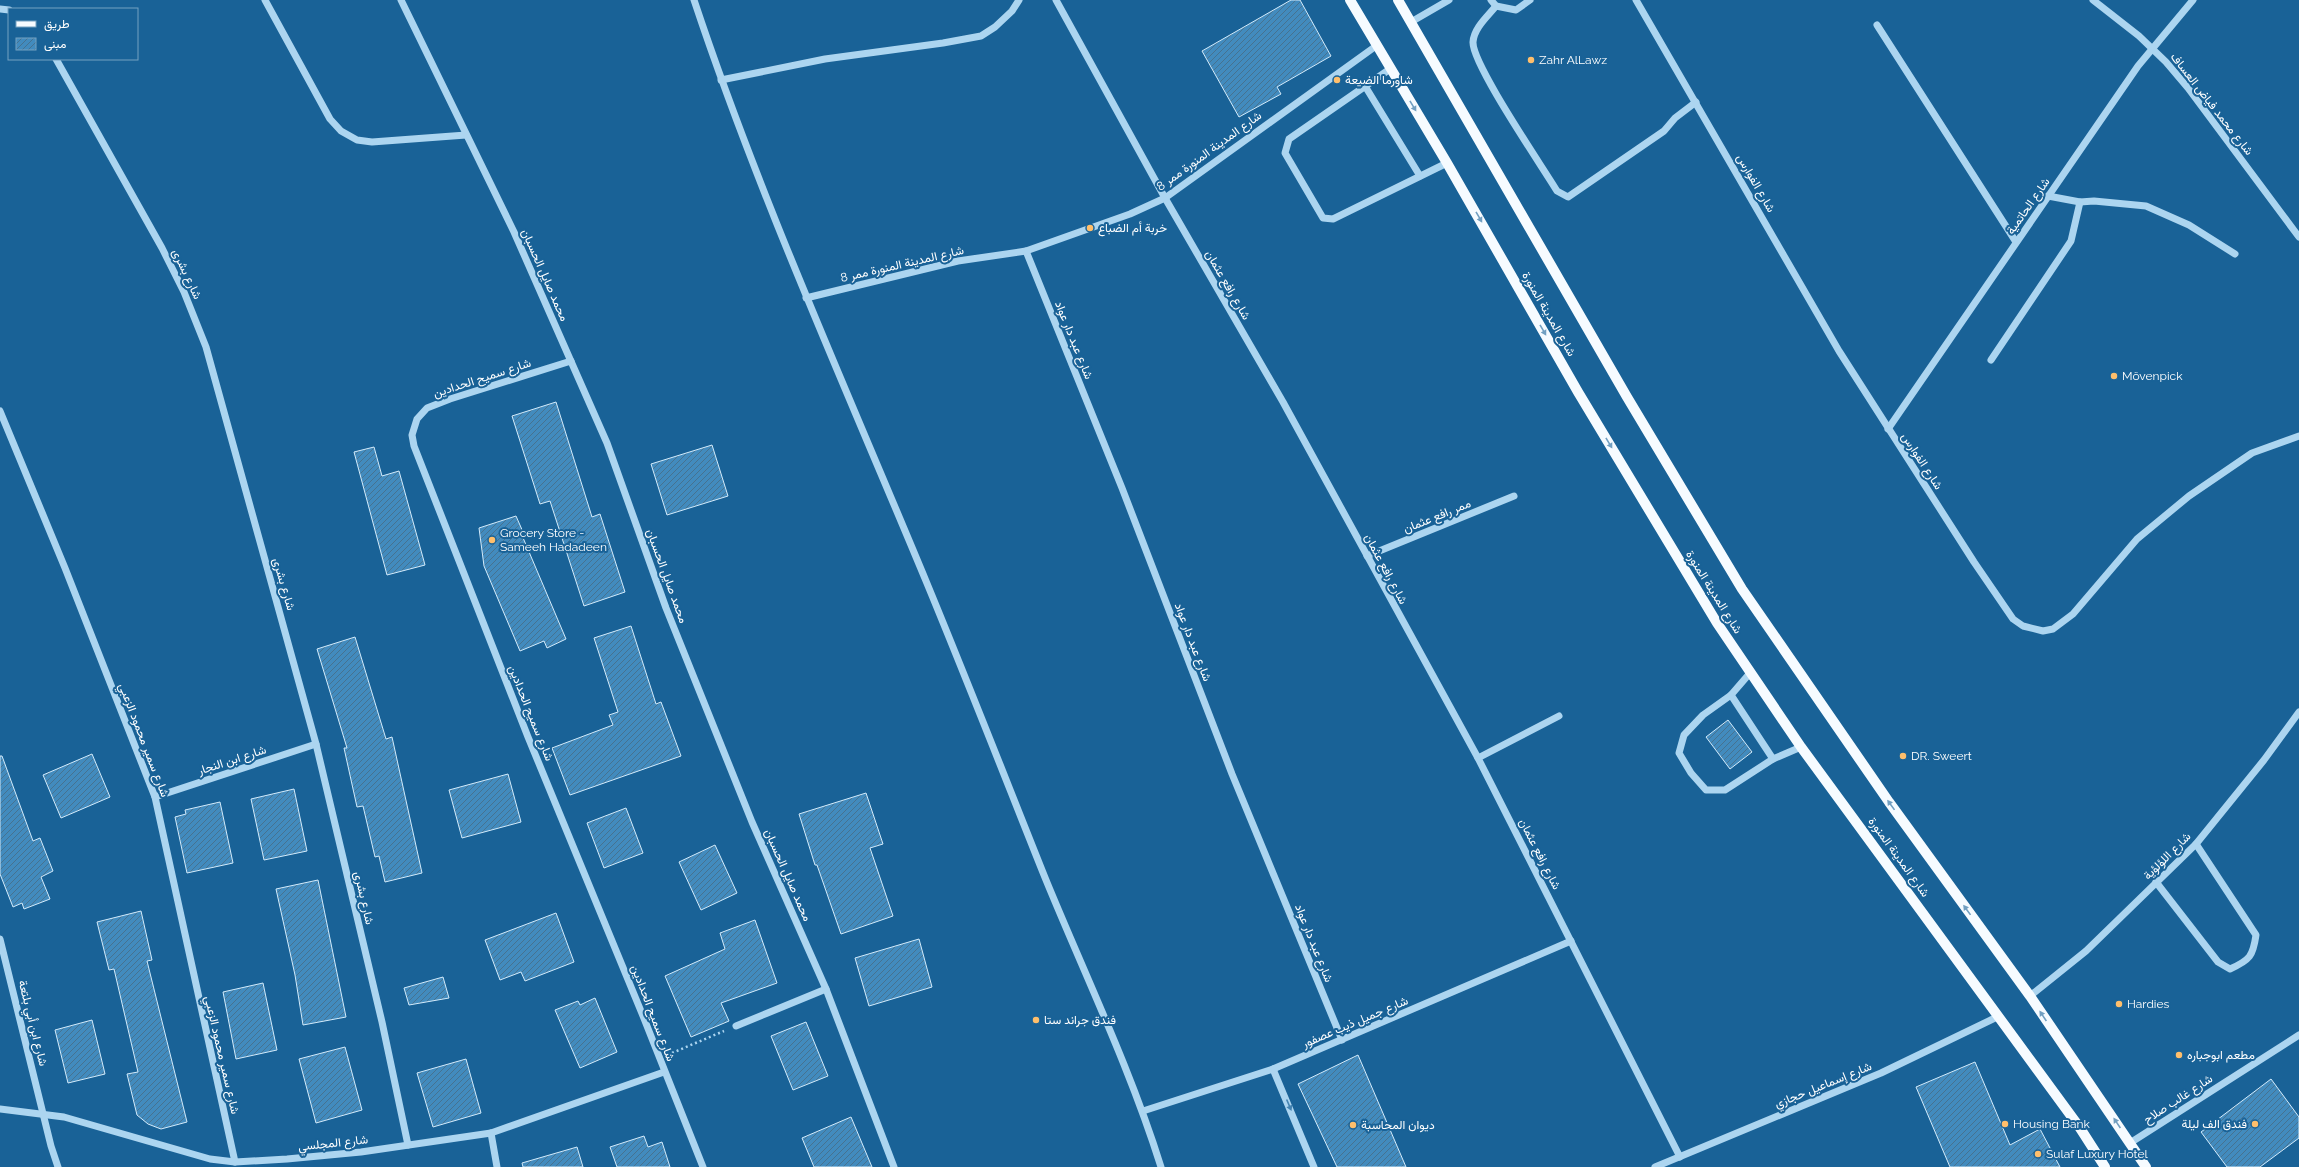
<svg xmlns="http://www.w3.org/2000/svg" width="2299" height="1167" viewBox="0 0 2299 1167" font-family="Raleway,Vazirmatn,sans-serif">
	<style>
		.building { fill: url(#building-hatch); stroke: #d3ebfb }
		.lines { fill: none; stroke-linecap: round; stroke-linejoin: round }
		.path { stroke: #acd5f0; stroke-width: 2.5; stroke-dasharray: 2 3; stroke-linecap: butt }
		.minor { stroke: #acd5f0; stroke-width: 7 }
		.major { stroke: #f6fbff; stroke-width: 10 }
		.oneway { fill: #719fc1 }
		.oneway2 { fill: #4584b2 }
		.poi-dot { fill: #ffbf6c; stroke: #196297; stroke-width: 1.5 }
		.labels { text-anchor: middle; stroke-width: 4; stroke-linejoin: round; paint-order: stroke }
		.poi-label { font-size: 12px; fill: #fff; stroke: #196297; text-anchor: start }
		.street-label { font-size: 12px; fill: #fff; stroke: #196297 }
	</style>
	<defs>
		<pattern id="building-hatch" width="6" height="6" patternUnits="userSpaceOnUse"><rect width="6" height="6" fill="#428bbe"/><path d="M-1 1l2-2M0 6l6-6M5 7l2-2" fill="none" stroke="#467290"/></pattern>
	</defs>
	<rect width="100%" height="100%" fill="#196297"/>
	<!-- building -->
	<g class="building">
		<polygon points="1291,0 1300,0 1331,56 1277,87 1281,94 1239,117 1202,51"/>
		<polygon points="556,402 592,517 600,514 625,592 584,606 550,501 540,504 512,416"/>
		<polygon points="712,445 728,496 667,515 651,464"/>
		<polygon points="374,447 382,476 399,471 425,565 387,575 354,452"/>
		<polygon points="516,516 523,532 521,533 566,639 547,648 544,641 520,651 484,566 479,528"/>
		<polygon points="631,626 656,704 661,702 681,756 570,795 552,748 613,725 609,715 618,712 594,638"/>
		<polygon points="355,637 386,739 392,737 422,873 385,882 379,856 375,857 363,806 357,807 344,748 347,748 317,649"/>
		<polygon points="1728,720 1752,752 1730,769 1706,737"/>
		<polygon points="92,754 110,797 61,818 43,775"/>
		<polygon points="0,756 2,756 33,841 40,838 53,871 41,877 50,899 24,909 22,903 13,907 0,874"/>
		<polygon points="508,774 521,822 462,838 449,790"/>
		<polygon points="294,789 307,851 264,860 251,799"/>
		<polygon points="866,793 883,844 870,848 893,916 841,934 817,865 815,865 799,814"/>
		<polygon points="220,802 233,863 187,873 175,817 186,814 185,810"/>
		<polygon points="626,808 643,853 604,868 587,823"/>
		<polygon points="715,845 737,893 701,910 679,862"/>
		<polygon points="318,880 346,1017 303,1025 295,975 276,889"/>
		<polygon points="141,911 152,960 147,961 187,1122 161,1129 148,1124 137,1115 127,1074 138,1072 114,969 109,970 97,922"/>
		<polygon points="556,913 574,962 525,981 521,972 500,980 485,940"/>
		<polygon points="755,920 777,983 721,1003 729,1021 691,1037 665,976 725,949 720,933"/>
		<polygon points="919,939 932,987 869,1006 855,958"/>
		<polygon points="443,977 449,998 409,1005 404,988"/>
		<polygon points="263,983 277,1050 236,1059 223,992"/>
		<polygon points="595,998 617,1052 580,1068 555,1010 578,1001 580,1005"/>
		<polygon points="92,1020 105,1074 68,1083 55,1030"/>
		<polygon points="806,1022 828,1076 793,1090 771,1036"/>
		<polygon points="345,1047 362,1110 316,1123 299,1059"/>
		<polygon points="1358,1055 1406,1167 1337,1167 1298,1084"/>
		<polygon points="466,1059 481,1113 433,1127 417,1073"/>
		<polygon points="1975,1062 2010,1145 2040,1129 2060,1167 1950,1167 1916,1087"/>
		<polygon points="2271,1079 2299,1117 2299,1138 2260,1167 2227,1167 2201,1132"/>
		<polygon points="851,1117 872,1167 814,1167 802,1138"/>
		<polygon points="644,1136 648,1147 662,1142 670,1167 617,1167 610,1147"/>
		<polygon points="577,1147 583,1167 523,1167 522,1163"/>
	</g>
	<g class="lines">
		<!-- path -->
		<polyline class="path" points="672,1053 724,1031"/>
		<!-- minor -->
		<g class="minor">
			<polyline points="265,0 330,119 341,131 357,140 372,142 466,135"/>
			<polyline points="401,0 514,232 607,443 666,608 752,822 826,989 894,1167"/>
			<path d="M694,0C760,198 846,388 926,581C967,680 1006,780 1046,880C1085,975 1130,1068 1161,1167"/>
			<polyline points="1056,0 1165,198 1283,402 1478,758 1680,1157"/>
			<polyline points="1491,0 1496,6 1516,10 1530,0"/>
			<polyline points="1636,0 1839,351 1974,562 2013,619 2023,626 2043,631 2053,629 2073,614 2137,539 2189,496 2252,453 2299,436"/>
			<polyline points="2093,0 2139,36 2166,62 2188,88 2299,237"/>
			<path d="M1496,6C1487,17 1474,28 1473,42C1472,64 1542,166 1557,191L1568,197L1664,131L1675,118L1696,102"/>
			<polyline points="0,9 9,10"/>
			<polyline points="1411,22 1449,0"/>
			<polyline points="1877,25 2016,242"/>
			<polyline points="56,59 162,248 184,292 206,347 316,744 382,1022 408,1145"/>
			<polyline points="1390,69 1289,139 1285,153 1323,218 1333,219 1447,163"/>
			<polyline points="721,80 825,59 943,43 981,36 995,27 1012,11 1019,0"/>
			<polyline points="1365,86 1420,176"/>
			<polyline points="2048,196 2080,202 2094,201 2146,206 2189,225 2235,254"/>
			<polyline points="1026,251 1122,488 1232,774 1342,1040"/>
			<polyline points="806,298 958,261 1026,251 1130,214 1165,198 1376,46"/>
			<polyline points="1991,360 2071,241 2080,202"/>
			<polyline points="571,361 450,399 427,408 417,419 412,435 414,446 528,737 643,1016 703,1167"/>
			<polyline points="0,411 65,568 155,797 235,1162"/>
			<polyline points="1888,429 2138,66 2193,0"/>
			<polyline points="1367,556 1514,496"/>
			<polyline points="1750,673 1731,695 1773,759 1801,747"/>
			<polyline points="1731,695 1703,715 1684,735 1679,753 1691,773 1706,790 1725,790 1773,759"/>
			<polyline points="1478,758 1559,716"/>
			<polyline points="155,797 316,744"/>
			<path d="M2156,882L2218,962L2230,969C2250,960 2253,956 2256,935L2196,844"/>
			<polyline points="0,939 51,1146 58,1167"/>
			<polyline points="2030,996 2086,951 2196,844 2264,760 2299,712"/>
			<polyline points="736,1026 826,989"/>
			<polyline points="1273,1069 1314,1167"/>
			<polyline points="0,1109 64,1117 210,1159 235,1162 287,1159 361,1152 491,1133 664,1072"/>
			<polyline points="1143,1111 1273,1069 1571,941"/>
			<polyline points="491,1133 497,1167"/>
			<polyline points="2130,1143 2299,1035"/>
			<polyline points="1655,1167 1881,1073 1997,1017"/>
		</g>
		<!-- major -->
		<g class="major">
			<polyline points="1350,0 1447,163 1578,392 1717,623 1801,747 2080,1128 2105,1167"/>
			<polyline points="1398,0 1627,397 1742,589 1889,802 2030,996 2146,1167"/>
		</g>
	</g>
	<!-- one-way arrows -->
	<defs><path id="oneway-solid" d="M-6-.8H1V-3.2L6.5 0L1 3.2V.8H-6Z"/></defs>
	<g class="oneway">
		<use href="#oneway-solid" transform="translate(1413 106) rotate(59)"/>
		<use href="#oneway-solid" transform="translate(1479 217) rotate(60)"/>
		<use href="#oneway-solid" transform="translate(1543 330) rotate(60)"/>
		<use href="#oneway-solid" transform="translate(1609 443) rotate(59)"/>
		<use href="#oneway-solid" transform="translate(1891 805) rotate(-126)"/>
		<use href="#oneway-solid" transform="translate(1967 910) rotate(-126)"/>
		<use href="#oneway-solid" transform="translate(2043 1016) rotate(-124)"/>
		<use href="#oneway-solid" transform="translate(2117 1123) rotate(-124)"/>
	</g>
	<use class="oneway2" href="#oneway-solid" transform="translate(1289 1105) rotate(67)"/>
	<!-- markers -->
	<g class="poi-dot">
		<circle cx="1531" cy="60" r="4"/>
		<circle cx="1337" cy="80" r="4"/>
		<circle cx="1090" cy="228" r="4"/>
		<circle cx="2114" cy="376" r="4"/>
		<circle cx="492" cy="540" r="4"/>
		<circle cx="1903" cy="756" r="4"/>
		<circle cx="2119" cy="1004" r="4"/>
		<circle cx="1036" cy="1020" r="4"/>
		<circle cx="2179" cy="1055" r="4"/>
		<circle cx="2005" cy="1124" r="4"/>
		<circle cx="2255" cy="1124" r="4"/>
		<circle cx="1353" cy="1125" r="4"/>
		<circle cx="2038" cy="1154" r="4"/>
	</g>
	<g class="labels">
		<!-- poi labels -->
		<g class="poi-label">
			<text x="1539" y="64">Zahr AlLawz</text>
			<text x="1345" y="84">شاورما الضيعة</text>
			<text x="1098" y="232">خربة أم الضباع</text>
			<text x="2122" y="380">Mövenpick</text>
			<text x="500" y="537">Grocery Store -<tspan x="500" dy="14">Sameeh Hadadeen</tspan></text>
			<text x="1911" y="760">DR. Sweert</text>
			<text x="2127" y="1008">Hardies</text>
			<text x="1044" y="1024">فندق جراند ستا</text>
			<text x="2187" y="1059">مطعم ابوجباره</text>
			<text x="2013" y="1128">Housing Bank</text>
			<text x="2247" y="1128" text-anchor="end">فندق الف ليلة</text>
			<text x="1361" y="1129">ديوان المحاسبة</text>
			<text x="2046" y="1158">Sulaf Luxury Hotel</text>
		</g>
		<!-- street labels -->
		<g class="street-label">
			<text transform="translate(2212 104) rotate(52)" y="4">شارع محمد فياض العساف</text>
			<text transform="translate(1209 151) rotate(-36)" y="4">شارع المدينة المنورة ممر 8</text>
			<text transform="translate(1756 183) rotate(60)" y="4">شارع الفوارس</text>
			<text transform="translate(2028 206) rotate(-55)" y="4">شارع الحاتمية</text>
			<text transform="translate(902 264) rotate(-13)" y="4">شارع المدينة المنورة ممر 8</text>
			<text transform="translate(187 274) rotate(65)" y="4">شارع بشرى</text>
			<text transform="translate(545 275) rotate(66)" y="4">محمد صايل الحسبان</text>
			<text transform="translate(1228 285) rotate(60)" y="4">شارع رافع عثمان</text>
			<text transform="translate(1549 314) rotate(60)" y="4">شارع المدينة المنورة</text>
			<text transform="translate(1074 340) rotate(68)" y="4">شارع عبد دار عواد</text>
			<text transform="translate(482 378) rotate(-18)" y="4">شارع سميح الحدادين</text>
			<text transform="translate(1922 461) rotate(57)" y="4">شارع الفوارس</text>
			<text transform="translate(1437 516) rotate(-22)" y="4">ممر رافع عثمان</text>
			<text transform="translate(1386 569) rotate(62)" y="4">شارع رافع عثمان</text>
			<text transform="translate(667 576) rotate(70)" y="4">محمد صايل الحسبان</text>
			<text transform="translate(284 584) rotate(74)" y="4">شارع بشرى</text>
			<text transform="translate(1714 592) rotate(58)" y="4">شارع المدينة المنورة</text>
			<text transform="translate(1193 642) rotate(69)" y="4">شارع عبد دار عواد</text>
			<text transform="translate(531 713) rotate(68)" y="4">شارع سميح الحدادين</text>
			<text transform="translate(144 740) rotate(69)" y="4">شارع سمير محمود الزعبي</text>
			<text transform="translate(232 760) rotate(-18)" y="4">شارع ابن النجار</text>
			<text transform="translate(1540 854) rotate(63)" y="4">شارع رافع عثمان</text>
			<text transform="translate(2167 856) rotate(-45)" y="4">شارع اللؤلؤية</text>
			<text transform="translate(1899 857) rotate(54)" y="4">شارع المدينة المنورة</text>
			<text transform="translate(788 875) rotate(66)" y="4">محمد صايل الحسبان</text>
			<text transform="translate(364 898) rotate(77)" y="4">شارع بشرى</text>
			<text transform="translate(1314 943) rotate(68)" y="4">شارع عبد دار عواد</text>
			<text transform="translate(653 1013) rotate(69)" y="4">شارع سميح الحدادين</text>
			<text transform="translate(1355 1022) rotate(-23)" y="4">شارع جميل ذيب عصفور</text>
			<text transform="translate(33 1023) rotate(76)" y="4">شارع ابن أبي بلتعة</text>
			<text transform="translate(222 1055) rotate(77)" y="4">شارع سمير محمود الزعبي</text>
			<text transform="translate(1823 1085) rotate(-22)" y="4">شارع إسماعيل حجازي</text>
			<text transform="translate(2178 1099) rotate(-33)" y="4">شارع غالب صلاح</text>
			<text transform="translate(333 1143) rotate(-6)" y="4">شارع المجلسي</text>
		</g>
	</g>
	<!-- legend -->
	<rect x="8" y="8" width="130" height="52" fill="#196297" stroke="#75a1c1"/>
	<rect x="16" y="21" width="20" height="6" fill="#f6fbff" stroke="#75a1c1"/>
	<text x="44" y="28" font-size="12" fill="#ffffff">طريق</text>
	<rect x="16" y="38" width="20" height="12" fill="url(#building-hatch)" stroke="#75a1c1"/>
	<text x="44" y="48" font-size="12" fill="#ffffff">مبنى</text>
</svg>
